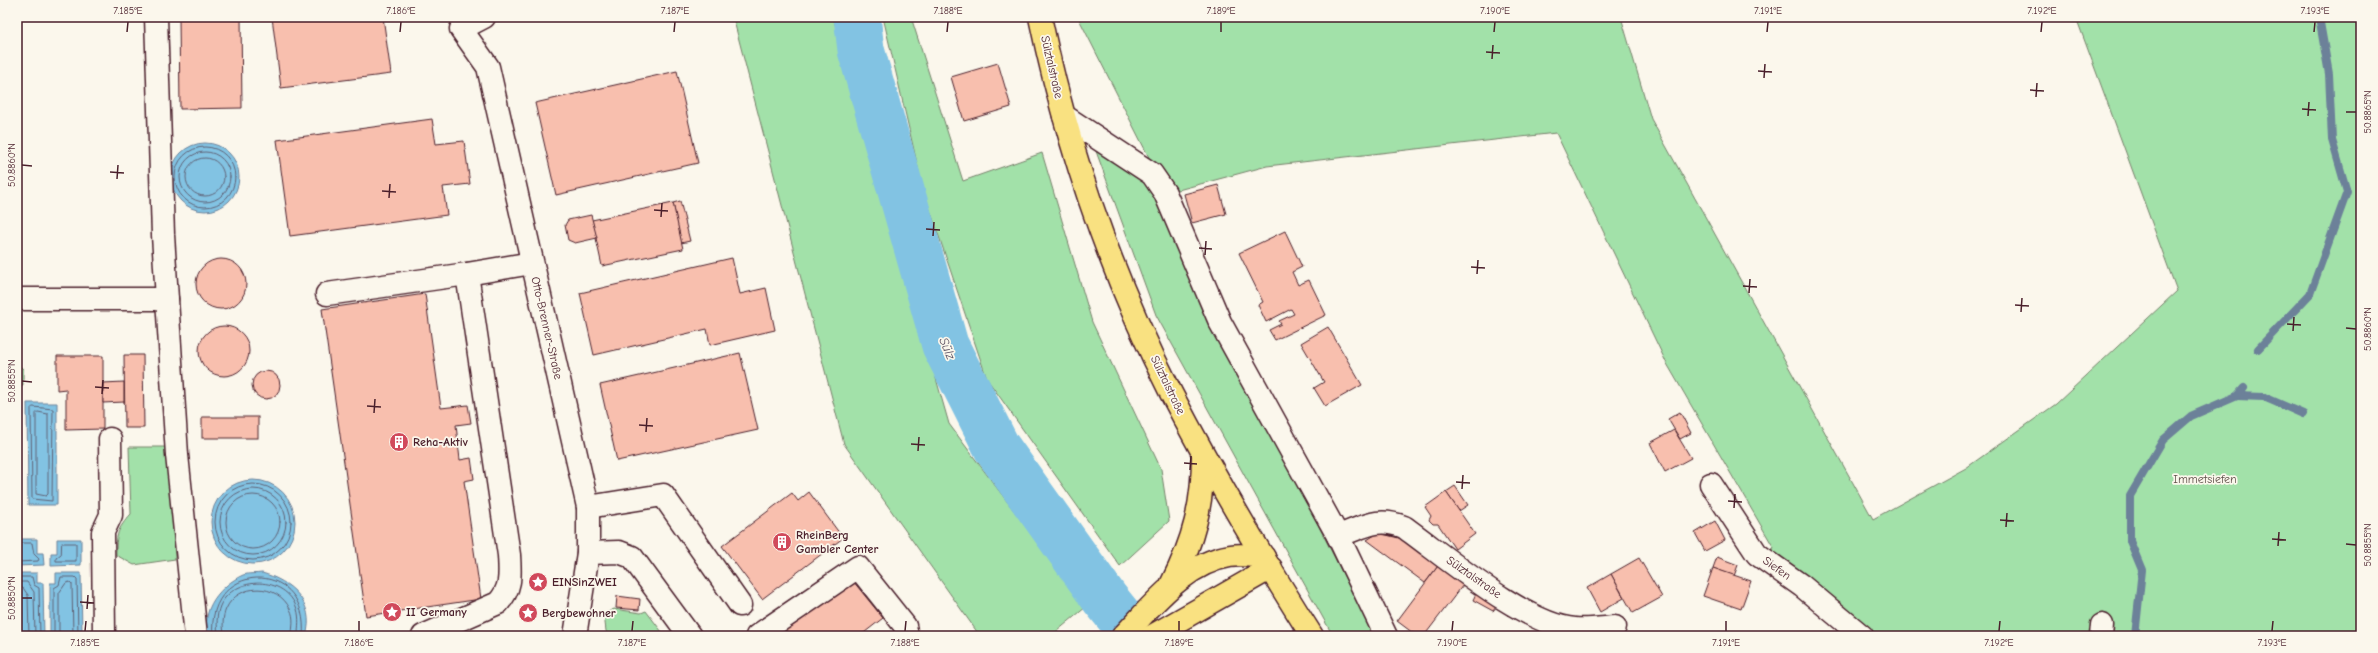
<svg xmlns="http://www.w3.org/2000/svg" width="2378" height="653" viewBox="0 0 2378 653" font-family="'Comic Neue',sans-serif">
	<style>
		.green { fill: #a2e1a9; stroke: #76806a }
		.water { fill: #82c3e3; stroke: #6c8199 }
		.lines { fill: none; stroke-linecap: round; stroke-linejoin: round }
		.shore { stroke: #606175; stroke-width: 1 }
		.stream { stroke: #6c8199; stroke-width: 8 }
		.river { stroke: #82c3e3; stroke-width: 47 }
		.building { fill: #f8bfae; stroke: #4a1f2b }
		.minor-casing { stroke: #4a1f2b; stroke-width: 25 }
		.major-casing { stroke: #4a1f2b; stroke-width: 25 }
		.minor { stroke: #fbf7ec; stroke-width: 22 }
		.major { stroke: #f9e181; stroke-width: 22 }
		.ticks { fill: none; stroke: #4a1f2b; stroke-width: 1.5 }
		.labels { text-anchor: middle; stroke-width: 3.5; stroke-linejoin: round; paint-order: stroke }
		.street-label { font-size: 12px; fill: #4a1f2b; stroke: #fbf7ec }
		.poi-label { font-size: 12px; font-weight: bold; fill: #4a1f2b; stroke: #fbf7ec; text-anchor: start }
		.park-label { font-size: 12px; fill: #60504a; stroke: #fbf7ec }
		.water-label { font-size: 13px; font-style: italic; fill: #5b5062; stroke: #fbf7ec }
		.neatline { fill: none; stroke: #4a1f2b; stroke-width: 1.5 }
		.ticks-label { font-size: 10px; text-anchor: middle; fill: #4a1f2b }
	</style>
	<rect width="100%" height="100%" fill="#fbf7ec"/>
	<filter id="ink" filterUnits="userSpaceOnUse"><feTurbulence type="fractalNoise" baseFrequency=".025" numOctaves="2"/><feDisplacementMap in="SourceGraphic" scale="8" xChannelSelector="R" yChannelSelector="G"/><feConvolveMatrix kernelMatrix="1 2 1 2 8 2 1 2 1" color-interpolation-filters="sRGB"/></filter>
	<g filter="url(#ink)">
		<!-- green -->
		<g class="green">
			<polygon points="733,17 833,17 949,424 1086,607 1051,636 980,636 844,444"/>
			<polygon points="883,17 911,17 963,181 1042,153 1092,322 1161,469 1169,521 1120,566 987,379 923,189"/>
			<polygon points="1078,17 1621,17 1651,119 1873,519 1966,468 2056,404 2177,291 2077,20 2078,17 2361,17 2361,636 1858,636 1765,551 1774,548 1666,362 1556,133 1267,166 1167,193"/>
			<polygon points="1093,143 1149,175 1287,463 1374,636 1333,636 1156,315"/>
			<polygon points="17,363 23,369 23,385 17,385"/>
			<path d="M129,447H168L175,559L134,565L116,555C116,535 117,529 131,514Z"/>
			<polygon points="614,609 641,613 646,611 665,636 609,636 606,631 604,614"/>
		</g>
		<!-- water -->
		<g class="water">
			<circle cx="205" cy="177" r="34"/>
			<polygon points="27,403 57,403 57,505 28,505"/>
			<polygon points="17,405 18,405 19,507 17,507"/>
			<circle cx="253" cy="522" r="42"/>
			<polygon points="17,539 37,539 37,553 43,553 44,565 17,566"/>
			<polygon points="57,539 81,539 81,565 51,566 51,553 57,553"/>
			<polygon points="17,573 37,573 37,583 43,583 44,636 17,636"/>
			<polygon points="56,573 81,573 82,636 50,636 50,583 56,583"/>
			<path d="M262,573C291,581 316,603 306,636H209C199,610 221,585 243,575C248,573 256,574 262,573Z"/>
		</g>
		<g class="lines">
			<!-- shore -->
			<g class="shore">
				<circle cx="205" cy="177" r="30"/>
				<circle cx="205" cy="177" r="25"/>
				<circle cx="205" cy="177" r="19"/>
				<polygon points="33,407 53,409 52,501 32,499 31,409"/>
				<polygon points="38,412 48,414 48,494 46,496 36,494 36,414"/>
				<circle cx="253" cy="522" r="38"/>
				<circle cx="253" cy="522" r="33"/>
				<circle cx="253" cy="522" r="27"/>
				<polyline points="17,543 32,543 34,554 39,559 38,561 17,562"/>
				<polygon points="62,543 76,543 76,561 56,561 56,558 61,554"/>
				<polyline points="17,577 32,577 34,585 39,588 40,636"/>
				<polyline points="17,582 27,582 34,592 35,636"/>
				<polyline points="17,588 23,588 28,595 29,636"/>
				<polyline points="54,636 54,588 59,585 61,577 75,577 77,579 78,636"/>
				<polyline points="59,636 59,593 66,583 70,582 72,584 73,636"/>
				<path d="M213,636C205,560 310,557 303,636"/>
				<path d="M218,636C217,625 216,616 220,606C234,575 286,575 297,609C300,619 298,626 298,636"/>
				<path d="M224,636C223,626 222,618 226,609C238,582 278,583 290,609C295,618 292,627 292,636"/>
			</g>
			<!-- stream -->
			<g class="stream">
				<polyline points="2258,349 2310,294 2347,192 2332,140 2329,74 2319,17"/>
				<polyline points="2237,396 2264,397 2303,414"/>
				<polyline points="2135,636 2142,570 2130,541 2130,496 2163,440 2191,416 2237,396 2244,388"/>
			</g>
			<!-- river -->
			<polyline class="river" points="857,17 861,50 945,345 997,448 1105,599 1135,636"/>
		</g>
		<!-- building -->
		<g class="building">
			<polygon points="179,17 241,17 242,108 180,109"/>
			<polygon points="272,17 383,17 391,74 281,88"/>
			<polygon points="998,63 1011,107 964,121 951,77"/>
			<polygon points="677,71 698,163 556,195 535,103"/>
			<polygon points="432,119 436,144 464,141 470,184 443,187 447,215 290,236 277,140"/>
			<polygon points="1218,185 1226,214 1192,223 1184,194"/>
			<polygon points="680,201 690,241 681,243 673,203"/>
			<polygon points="673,203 683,249 602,266 592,220"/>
			<polygon points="591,215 597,238 575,243 568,240 565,225 568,220"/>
			<polygon points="1285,231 1302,267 1292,272 1298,285 1309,280 1326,315 1275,340 1269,330 1281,324 1279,321 1294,314 1291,309 1266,322 1258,305 1263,302 1239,253"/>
			<polygon points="732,258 740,294 766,288 775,330 710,345 707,329 594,355 580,293"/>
			<circle cx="221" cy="284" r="25"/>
			<polygon points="425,294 441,408 468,405 471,423 456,425 460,460 471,458 474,479 464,481 481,599 366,616 322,309"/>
			<circle cx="224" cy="351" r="25"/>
			<polygon points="1328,327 1362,385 1325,406 1314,388 1324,382 1301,343"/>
			<polygon points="740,353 758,430 617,461 600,385"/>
			<polygon points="124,355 143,355 144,428 125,428"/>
			<polygon points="57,356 103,356 103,429 66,430 66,389 57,390"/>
			<circle cx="266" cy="385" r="14"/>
			<polygon points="124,382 124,402 103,403 103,383"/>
			<polygon points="1680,412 1691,433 1680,439 1668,419"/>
			<rect x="202" y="417" width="56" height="21"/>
			<polygon points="1674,430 1691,458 1665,472 1650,443"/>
			<polygon points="1455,486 1468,505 1459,511 1446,492"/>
			<polygon points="809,492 843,538 762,599 722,546 792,493 798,501"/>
			<polygon points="1446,492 1475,534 1455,549 1438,524 1433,524 1429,520 1431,516 1425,507"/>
			<polygon points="1715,521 1725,540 1705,551 1695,533"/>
			<polygon points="1378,533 1403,539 1438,566 1425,583 1367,540"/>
			<polygon points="1717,557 1738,565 1734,576 1713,568"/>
			<polygon points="1639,558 1662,597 1633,613 1611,574"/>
			<polygon points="1438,566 1463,585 1424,636 1417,636 1397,621"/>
			<polygon points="1713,568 1751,581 1741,609 1703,596"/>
			<polygon points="1611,574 1624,598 1600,612 1587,588"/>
			<polygon points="853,581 883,618 860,636 773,636"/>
			<polygon points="1479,587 1500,602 1493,611 1473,600"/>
			<polygon points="617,596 640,599 639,610 616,608"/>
		</g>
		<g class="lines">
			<defs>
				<g id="minor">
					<polyline points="484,17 461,29 488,67 588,507 588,553 575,636"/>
					<polyline points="1064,116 1152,174 1165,193 1220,322 1338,536 1386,636"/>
					<polyline points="327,294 467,274"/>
					<polyline points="17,299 167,299 163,235 156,17"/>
					<polyline points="167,299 177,455 196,636"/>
					<polyline points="1711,484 1757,554 1802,586 1862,636"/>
					<polyline points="588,507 663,495 740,605"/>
					<path d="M1338,536C1364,527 1377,516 1404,527C1446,557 1525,625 1575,629C1588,630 1602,628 1615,627"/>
					<polyline points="588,553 619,552 632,557 690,636"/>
					<polyline points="104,636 103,532 111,515 110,439"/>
					<path d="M423,636L498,603C512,588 510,574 509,555L467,274L532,263"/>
					<polyline points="757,636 858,567 905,626 907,636"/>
					<polyline points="2101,636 2102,625"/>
				</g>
				<g id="major">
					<path d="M1040,17C1067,147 1111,275 1171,393C1214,476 1262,557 1312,636"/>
					<path d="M1171,585C1194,540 1203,505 1203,455"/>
					<path d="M1123,636C1153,605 1185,563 1230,556C1242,554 1253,556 1264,557"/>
					<polyline points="1152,636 1271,568"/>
				</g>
			</defs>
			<!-- minor casing -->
			<use href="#minor" class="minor-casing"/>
			<!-- major casing -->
			<use href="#major" class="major-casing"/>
			<!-- minor -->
			<use href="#minor" class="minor"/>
			<!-- major -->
			<use href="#major" class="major"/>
		</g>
	</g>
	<!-- ticks -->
	<path class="ticks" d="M127,32L128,22M400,32L401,22M674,32L675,22M947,32L948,22M1221,32V22M1494,32L1495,22M1767,32L1768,22M2041,32L2042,22M2314,32L2315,22M1486,52L1500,53M1492,59L1493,45M1758,71L1772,72M1764,78L1765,64M2030,90L2044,91M2036,97L2037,83M2302,109L2316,110M2346,112H2356M2308,116L2309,102M22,165L32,166M110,172L124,173M117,179L118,165M382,191L396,192M389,198L390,184M654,210L668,211M661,217L662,203M926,229L940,230M933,236L934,222M1199,248L1212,249M1205,255L1206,241M1471,267L1485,268M1477,274L1478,260M1743,286L1757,287M1749,293L1750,279M2015,305L2029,306M2021,312L2022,298M2287,324L2301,325M2346,328L2356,329M2293,331L2294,317M22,381L32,382M95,387L109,388M102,394L103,380M367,406L381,407M374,413L375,399M639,425L653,426M646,432L647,418M911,444L925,445M918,451L919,437M1184,463L1197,464M1190,470L1191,456M1456,482L1470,483M1462,489L1463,475M1728,501L1742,502M1734,508L1735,494M2000,520L2014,521M2006,527L2007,513M2272,539L2286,540M2346,544L2356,545M2278,546L2279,532M22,598H32M80,602L94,603M87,609L88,595M85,631L86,621M359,631V621M632,631L633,621M905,631L906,621M1179,631V621M1452,631L1453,621M1726,631V621M1999,631L2000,621M2272,631L2273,621"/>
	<!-- icons -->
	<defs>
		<symbol id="building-disc" viewBox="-11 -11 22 22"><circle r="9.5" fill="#d1495b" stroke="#fbf7ec"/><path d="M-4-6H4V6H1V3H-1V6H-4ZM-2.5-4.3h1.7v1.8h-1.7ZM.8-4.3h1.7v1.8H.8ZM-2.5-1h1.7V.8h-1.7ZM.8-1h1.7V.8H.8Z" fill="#fff"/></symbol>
		<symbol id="sight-disc" viewBox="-11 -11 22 22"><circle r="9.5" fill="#d1495b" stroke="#fbf7ec"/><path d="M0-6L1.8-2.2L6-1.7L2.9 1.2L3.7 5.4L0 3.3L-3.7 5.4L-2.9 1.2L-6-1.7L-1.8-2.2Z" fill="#fff"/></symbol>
	</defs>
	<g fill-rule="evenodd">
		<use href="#building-disc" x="388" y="431" width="22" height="22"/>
		<use href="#building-disc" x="771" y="531" width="22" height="22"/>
		<use href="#sight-disc" x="527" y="571" width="22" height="22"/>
		<use href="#sight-disc" x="381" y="601" width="22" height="22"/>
		<use href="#sight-disc" x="517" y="602" width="22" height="22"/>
	</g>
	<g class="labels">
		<!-- street labels -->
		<g class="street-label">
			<text transform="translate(1052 67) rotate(77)" y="4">Sülztalstraße</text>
			<text transform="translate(547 328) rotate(77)" y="4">Otto-Brenner-Straße</text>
			<text transform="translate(1168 385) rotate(64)" y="4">Sülztalstraße</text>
			<text transform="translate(1777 568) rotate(35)" y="4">Siefen</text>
			<text transform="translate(1474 577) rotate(35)" y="4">Sülztalstraße</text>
		</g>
		<!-- poi labels -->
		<g class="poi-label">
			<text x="413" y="446">Reha-Aktiv</text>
			<text x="796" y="539">RheinBerg<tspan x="796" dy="14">Gambler Center</tspan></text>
			<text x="552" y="586">EINSinZWEI</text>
			<text x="406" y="616">II Germany</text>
			<text x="542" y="617">Bergbewohner</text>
		</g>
		<!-- park labels -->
		<g class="park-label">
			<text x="2205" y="483">Immetsiefen</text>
		</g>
		<!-- water labels -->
		<g class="water-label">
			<text transform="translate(948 348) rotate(67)" y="5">Sülz</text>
		</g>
	</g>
	<!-- margin -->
	<rect width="2378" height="653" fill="none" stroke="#fbf7ec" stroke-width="44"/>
	<rect x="22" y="22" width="2334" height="609" class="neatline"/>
	<g class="ticks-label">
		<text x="128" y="14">7.185°E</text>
		<text x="401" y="14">7.186°E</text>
		<text x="675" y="14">7.187°E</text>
		<text x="948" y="14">7.188°E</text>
		<text x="1221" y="14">7.189°E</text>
		<text x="1495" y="14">7.190°E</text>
		<text x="1768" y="14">7.191°E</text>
		<text x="2042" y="14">7.192°E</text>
		<text x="2315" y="14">7.193°E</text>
		<text transform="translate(2367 112) rotate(-90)" y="4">50.8865°N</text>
		<text transform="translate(11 165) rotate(-90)" y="4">50.8860°N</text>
		<text transform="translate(2367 329) rotate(-90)" y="4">50.8860°N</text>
		<text transform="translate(11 381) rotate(-90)" y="4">50.8855°N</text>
		<text transform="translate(2367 545) rotate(-90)" y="4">50.8855°N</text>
		<text transform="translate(11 598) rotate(-90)" y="4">50.8850°N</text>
		<text x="85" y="646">7.185°E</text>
		<text x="359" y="646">7.186°E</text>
		<text x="632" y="646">7.187°E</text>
		<text x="905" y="646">7.188°E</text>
		<text x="1179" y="646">7.189°E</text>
		<text x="1452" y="646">7.190°E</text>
		<text x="1726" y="646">7.191°E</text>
		<text x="1999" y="646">7.192°E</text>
		<text x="2272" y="646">7.193°E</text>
	</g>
</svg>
